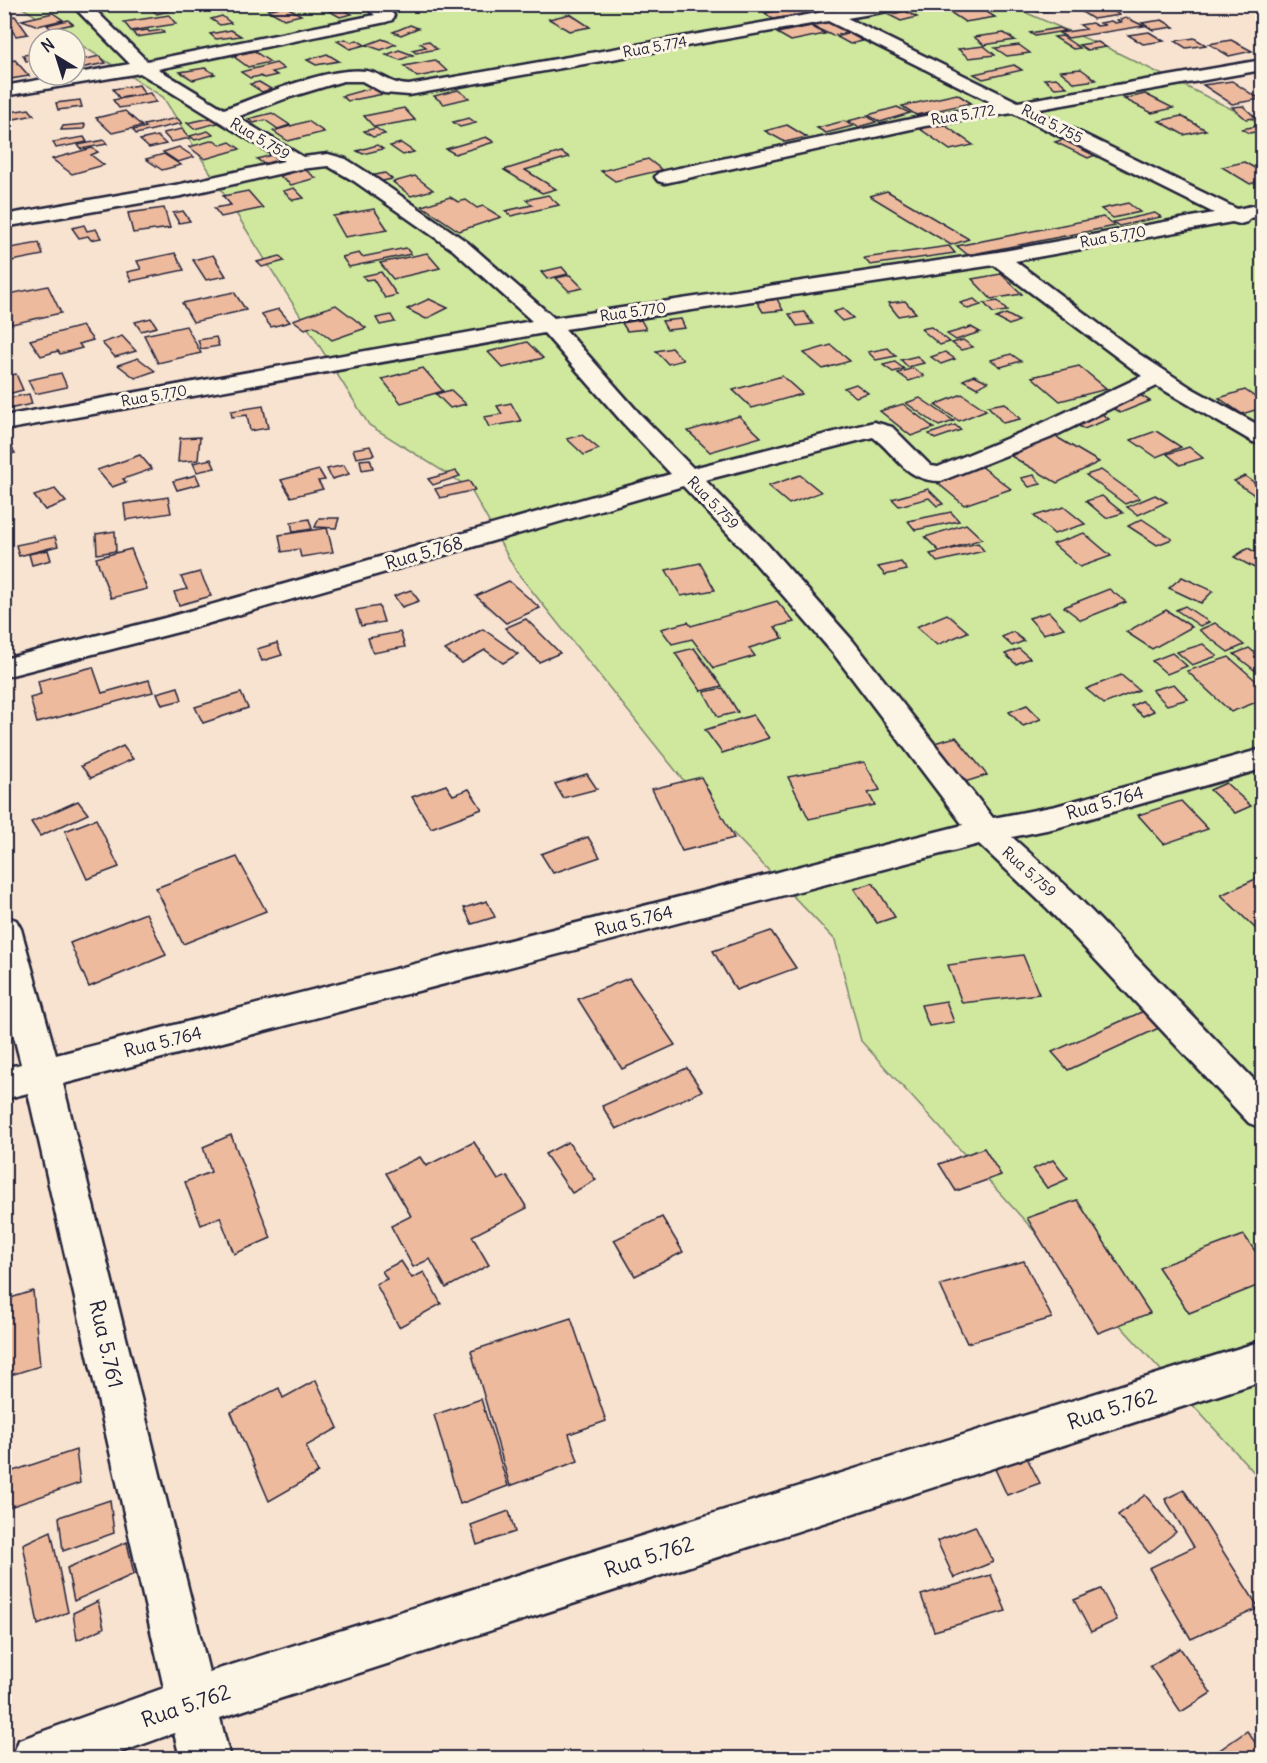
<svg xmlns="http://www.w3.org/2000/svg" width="1267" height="1763" viewBox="0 0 1267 1763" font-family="Delius,sans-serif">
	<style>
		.green { fill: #cfe89d; stroke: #78856c; stroke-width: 1.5 }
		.building { fill: #edba9e; stroke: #22223b; stroke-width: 1.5 }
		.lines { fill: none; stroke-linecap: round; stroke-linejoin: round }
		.minor-casing { stroke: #22223b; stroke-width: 5 }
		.minor { fill: #fcf5e5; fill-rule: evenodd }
		.labels { text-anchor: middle; stroke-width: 6; stroke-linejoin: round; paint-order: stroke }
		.far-street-label { font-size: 15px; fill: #22223b; stroke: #fcf5e5 }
		.street-label { font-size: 18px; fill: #22223b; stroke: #fcf5e5 }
		.near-street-label { font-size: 21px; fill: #22223b; stroke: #fcf5e5 }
	</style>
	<rect width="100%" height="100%" fill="#f8e3d0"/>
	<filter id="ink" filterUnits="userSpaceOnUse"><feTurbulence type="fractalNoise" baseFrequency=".0167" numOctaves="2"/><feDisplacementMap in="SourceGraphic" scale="12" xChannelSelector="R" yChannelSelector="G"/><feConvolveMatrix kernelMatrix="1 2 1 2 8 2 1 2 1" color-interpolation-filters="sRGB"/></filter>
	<g filter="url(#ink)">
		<!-- green -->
		<polygon class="green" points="18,5 1008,5 1110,49 1262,124 1262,1481 861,1041 835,940 688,786 516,571 470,488 369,425 163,97"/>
		<!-- building -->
		<g class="building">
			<polygon points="169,4 176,9 157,14 150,8"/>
			<polygon points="229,4 236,8 221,13 207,5"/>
			<polygon points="799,4 811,13 773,19 765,13 794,8 790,5"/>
			<polygon points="974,4 995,17 965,22 945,9"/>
			<polygon points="1027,4 1056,4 1062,9 1037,12"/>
			<polygon points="1069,4 1102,4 1120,15 1093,19"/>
			<polygon points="285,6 301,15 284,19 268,10"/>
			<polygon points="341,8 352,14 340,17 329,11"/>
			<polygon points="905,11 917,17 901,21 889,15"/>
			<polygon points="53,13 63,20 38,26 22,20"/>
			<polygon points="570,14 590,27 569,31 549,19"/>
			<polygon points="169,15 176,24 131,31 124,22"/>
			<polygon points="15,16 28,34 16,36 4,20 4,18"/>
			<polygon points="222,16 231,23 220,25 211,19"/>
			<polygon points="1127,18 1144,26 1068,38 1059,33 1086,29 1080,25 1092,23 1097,26 1105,25 1100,23 1111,21 1115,23 1121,22 1117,20"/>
			<polygon points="68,20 73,24 51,29 47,25"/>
			<polygon points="826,20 849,32 833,36 812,26"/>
			<polygon points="1162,20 1174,27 1153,30 1142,23"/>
			<polygon points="410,25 418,28 401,35 393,32"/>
			<polygon points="811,26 825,34 791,41 777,33"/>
			<polygon points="1059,28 1065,31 1035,36 1030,33"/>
			<polygon points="148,30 149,32 162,30 164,33 136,37 133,32"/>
			<polygon points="231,30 241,36 216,39 210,34"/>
			<polygon points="1149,32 1164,41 1143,44 1128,35"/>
			<polygon points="849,33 863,41 850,44 837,37"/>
			<polygon points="1004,33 1015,40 984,45 974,37"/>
			<polygon points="1062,36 1080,48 1073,49 1054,37"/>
			<polygon points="1194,38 1206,45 1186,48 1175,41"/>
			<polygon points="345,39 351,42 357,40 365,45 350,49 337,41"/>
			<polygon points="382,39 396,44 381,50 366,45"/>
			<polygon points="1231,40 1252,51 1229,56 1209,44"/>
			<polygon points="428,41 437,49 416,53 412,50 426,47 420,43"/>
			<polygon points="1098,42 1106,47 1087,50 1079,45"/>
			<polygon points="1019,45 1030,53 1007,56 995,48"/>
			<polygon points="984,46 995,55 969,58 958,49"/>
			<polygon points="399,50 413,55 400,60 386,55"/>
			<polygon points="254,51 270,62 248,67 233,56"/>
			<polygon points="39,53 39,59 26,61 23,55"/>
			<polygon points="327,54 339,61 316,65 307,60"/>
			<polygon points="100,56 106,63 75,69 75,61"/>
			<polygon points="15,60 29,76 4,80 4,62"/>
			<polygon points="435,60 447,71 417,77 404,66"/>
			<polygon points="276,63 284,69 272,72 277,75 264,78 260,76 250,78 241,72"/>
			<polygon points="1014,65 1022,70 983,79 974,74"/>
			<polygon points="205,68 215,74 193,80 180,72"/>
			<polygon points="1081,69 1096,80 1075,83 1060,71"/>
			<polygon points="1056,78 1067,87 1055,88 1044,79"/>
			<polygon points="1232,81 1253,95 1261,99 1232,104 1203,85"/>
			<polygon points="259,82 271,89 262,92 250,84"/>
			<polygon points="139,85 145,94 119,98 113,89"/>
			<polygon points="375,87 383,94 348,101 342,96"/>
			<polygon points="458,90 469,98 444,104 434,96"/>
			<polygon points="150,93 156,102 119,108 113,100"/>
			<polygon points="957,94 971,103 916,115 902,106"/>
			<polygon points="1145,94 1173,108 1152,113 1124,99"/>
			<polygon points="80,100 82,107 58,110 56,103"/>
			<polygon points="1243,106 1256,118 1246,119 1232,107"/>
			<polygon points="897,107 910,113 880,122 868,115"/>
			<polygon points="404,108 415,120 374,127 364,116"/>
			<polygon points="29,109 34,115 4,121 4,113"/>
			<polygon points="125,111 142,126 112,133 96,118"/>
			<polygon points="272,113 290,125 278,129 265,120 254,123 248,119"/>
			<polygon points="867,116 876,122 858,127 848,121"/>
			<polygon points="1181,116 1206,130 1184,135 1159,121"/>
			<polygon points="216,117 222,122 194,129 187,123"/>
			<polygon points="177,118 182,123 136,134 133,130 146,127 144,125"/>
			<polygon points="469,118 476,123 460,127 453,122"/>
			<polygon points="308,121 324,132 288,141 273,131"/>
			<polygon points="844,121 853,126 826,133 817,128"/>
			<polygon points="939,121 943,124 973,145 950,150 916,126"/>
			<polygon points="85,124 84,129 61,130 63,126"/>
			<polygon points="787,125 807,137 785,142 765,131"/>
			<polygon points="1262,125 1262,131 1249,133 1242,129"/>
			<polygon points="376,128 385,134 373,137 364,131"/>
			<polygon points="182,129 190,138 171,142 163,133"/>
			<polygon points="208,131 213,135 195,140 190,136"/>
			<polygon points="157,136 166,144 149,148 140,140"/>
			<polygon points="84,137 87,142 56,148 53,142"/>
			<polygon points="486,137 494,142 455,154 446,149"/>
			<polygon points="1065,139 1098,154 1088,158 1055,142"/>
			<polygon points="104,140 107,144 81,149 78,145"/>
			<polygon points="214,140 221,145 230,142 240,149 205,159 189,147"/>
			<polygon points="401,143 414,152 403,155 390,146"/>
			<polygon points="377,145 383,149 363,154 357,151"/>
			<polygon points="179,147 194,157 178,162 163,152"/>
			<polygon points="92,148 98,152 91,155 104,165 72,174 52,159"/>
			<polygon points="561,152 569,157 525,170 556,189 542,193 504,170"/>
			<polygon points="164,154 181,165 162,170 146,159"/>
			<polygon points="275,154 281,159 264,164 257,159"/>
			<polygon points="648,159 662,170 615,181 601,171"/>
			<polygon points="1244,162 1262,172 1262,180 1250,184 1222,167"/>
			<polygon points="304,169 316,178 291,185 280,176"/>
			<polygon points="385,173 392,179 378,182 371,176"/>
			<polygon points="415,176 433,190 411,196 393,182"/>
			<polygon points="294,188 304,198 293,200 283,191"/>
			<polygon points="248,191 263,208 221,217 214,208 231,205 223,196"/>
			<polygon points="887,191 969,239 951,245 870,196"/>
			<polygon points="548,195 559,205 511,216 505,211 532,205 526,200"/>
			<polygon points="450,197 458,202 466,200 477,208 483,206 501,217 459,231 422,206"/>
			<polygon points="1128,203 1140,212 1113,218 1101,209"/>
			<polygon points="164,208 170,228 133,233 128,213"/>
			<polygon points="374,209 388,230 345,237 333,216"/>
			<polygon points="183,211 190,221 179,223 173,213"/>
			<polygon points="1155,213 1161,217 1119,226 1113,222"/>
			<polygon points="1103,217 1115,226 968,255 957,246"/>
			<polygon points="84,225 87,231 96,229 101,238 91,240 88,236 79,238 72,228"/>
			<polygon points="39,243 43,255 7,262 4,249"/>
			<polygon points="949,246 955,253 870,265 864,258"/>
			<polygon points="406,248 411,254 349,267 342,257 359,253 362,257"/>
			<polygon points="175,253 184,270 131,281 127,272 141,269 137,261"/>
			<polygon points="427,253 440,268 393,279 380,263"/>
			<polygon points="213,255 226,276 206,280 193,260"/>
			<polygon points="280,256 284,261 262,267 257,262"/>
			<polygon points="562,267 568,274 547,279 541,272"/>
			<polygon points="381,272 397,295 385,298 373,279 366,280 363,276"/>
			<polygon points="1001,274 1022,294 991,299 972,279"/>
			<polygon points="570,275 583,288 569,291 556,278"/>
			<polygon points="48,286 61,313 12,324 4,307 4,295"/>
			<polygon points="234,292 246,310 193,322 182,303"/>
			<polygon points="429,299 448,308 426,319 407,309"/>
			<polygon points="777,299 783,310 763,312 757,302"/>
			<polygon points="974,299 981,305 968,309 960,303"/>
			<polygon points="905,301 916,313 898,316 888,303"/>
			<polygon points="998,301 1007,311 993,313 984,303"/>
			<polygon points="336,305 366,328 332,340 314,326 305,329 293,320"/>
			<polygon points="279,309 290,322 271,327 261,314"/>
			<polygon points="843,309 853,318 842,321 833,312"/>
			<polygon points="804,312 813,324 797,326 789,314"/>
			<polygon points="1006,314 1019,321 1009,325 996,318"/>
			<polygon points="391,315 395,322 380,325 376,318"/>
			<polygon points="151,318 157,327 141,331 135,322"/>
			<polygon points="681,319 685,328 667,330 662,321"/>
			<polygon points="641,320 646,329 627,331 622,323"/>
			<polygon points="82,326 93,340 79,344 82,348 60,354 58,351 41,356 30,340"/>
			<polygon points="186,326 201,353 158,363 144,335"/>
			<polygon points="931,327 950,342 940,345 921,329"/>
			<polygon points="971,327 980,332 956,340 947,334"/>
			<polygon points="122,336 136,351 115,357 102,343"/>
			<polygon points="216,337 219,346 201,349 198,340"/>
			<polygon points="963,340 973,347 961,350 952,343"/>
			<polygon points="527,342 543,358 503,368 488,352"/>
			<polygon points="831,345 850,361 823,369 804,353"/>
			<polygon points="672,348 683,360 668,364 656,351"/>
			<polygon points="888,348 896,356 876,360 868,352"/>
			<polygon points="945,352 955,359 941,364 931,357"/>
			<polygon points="1011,354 1021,361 1001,367 991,360"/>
			<polygon points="917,356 924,363 908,367 901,360"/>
			<polygon points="138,358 155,371 135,378 118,365"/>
			<polygon points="895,362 904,369 893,372 883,365"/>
			<polygon points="1079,366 1107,389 1060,401 1032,377"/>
			<polygon points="423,368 443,391 401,403 382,379"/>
			<polygon points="913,368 924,376 909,381 898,373"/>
			<polygon points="61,373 67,387 35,394 28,380"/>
			<polygon points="16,374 23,390 4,395 4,376"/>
			<polygon points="974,375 988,382 977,388 963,380"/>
			<polygon points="782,376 802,394 752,408 733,390"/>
			<polygon points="856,384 868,393 856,397 844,388"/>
			<polygon points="451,390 466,404 450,408 436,394"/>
			<polygon points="1245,390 1262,402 1262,408 1242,414 1219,398"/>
			<polygon points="1137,393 1150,401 1120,413 1107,405"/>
			<polygon points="29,394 32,404 4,410 4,399"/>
			<polygon points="962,394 986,410 959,421 935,405"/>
			<polygon points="920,398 954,421 939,426 906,403"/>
			<polygon points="511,403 521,421 489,427 484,417 502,414 497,406"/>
			<polygon points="1005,403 1020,419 1003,423 988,406"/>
			<polygon points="903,404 934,428 911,436 880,411"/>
			<polygon points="263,406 268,428 250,431 247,415 232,417 231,411"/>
			<polygon points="1099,412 1109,419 1084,429 1073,423"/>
			<polygon points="739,416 761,437 710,452 688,431"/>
			<polygon points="955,425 961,430 935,439 929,434"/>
			<polygon points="1156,431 1181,447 1156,457 1131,440"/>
			<polygon points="4,435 15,453 4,456"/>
			<polygon points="582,435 599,449 584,455 567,439"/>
			<polygon points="1053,435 1099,462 1057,483 1011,456"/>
			<polygon points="200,437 198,460 178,462 180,438"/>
			<polygon points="370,446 374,455 356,458 353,449"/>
			<polygon points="1189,447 1203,458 1180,465 1167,454"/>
			<polygon points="140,455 152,469 123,479 126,482 112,487 97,470"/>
			<polygon points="211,459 215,468 197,472 193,463"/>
			<polygon points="370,459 373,468 362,470 360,460"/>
			<polygon points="344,465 349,474 332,479 327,469"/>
			<polygon points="981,466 1011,489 964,505 935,481"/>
			<polygon points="319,470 325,480 318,481 323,489 291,497 281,480"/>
			<polygon points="1101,470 1140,498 1125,504 1086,475"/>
			<polygon points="456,471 460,476 433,485 428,479"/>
			<polygon points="196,475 200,484 177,490 173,481"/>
			<polygon points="800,475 821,492 789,504 768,486"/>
			<polygon points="1034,475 1041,484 1029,487 1021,478"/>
			<polygon points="1245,476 1262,488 1262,500 1234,481"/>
			<polygon points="469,481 475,490 440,498 435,489"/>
			<polygon points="55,489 66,502 45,510 34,496"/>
			<polygon points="928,489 943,504 937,506 929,498 899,506 892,499"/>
			<polygon points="1155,495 1167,502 1138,515 1127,507"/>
			<polygon points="1102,496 1123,513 1106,518 1086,501"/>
			<polygon points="168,497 171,513 126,520 124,504"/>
			<polygon points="1064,507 1085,524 1054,534 1034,516"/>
			<polygon points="951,512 959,521 915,530 908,521"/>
			<polygon points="319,518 339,518 336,528 315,527"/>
			<polygon points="309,519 312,529 293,532 291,522"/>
			<polygon points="1142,519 1172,539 1157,545 1128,526"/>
			<polygon points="966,524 982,539 940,552 925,537"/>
			<polygon points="327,528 333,552 301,557 299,549 282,552 279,535"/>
			<polygon points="115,531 116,551 97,554 96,534"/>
			<polygon points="1084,533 1111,556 1080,567 1053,544"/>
			<polygon points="55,537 58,546 19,556 16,545"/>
			<polygon points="978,543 984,551 937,562 930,554"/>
			<polygon points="1248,548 1262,556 1262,572 1234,557"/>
			<polygon points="131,549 147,589 111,598 96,558"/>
			<polygon points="48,550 51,560 32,565 29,554"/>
			<polygon points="901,562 907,570 885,575 878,567"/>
			<polygon points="700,563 715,590 681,596 666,570"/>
			<polygon points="200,572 211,596 179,605 174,592 187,589 181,577"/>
			<polygon points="1182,577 1213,591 1201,603 1169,588"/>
			<polygon points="509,581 540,608 506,623 476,596"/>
			<polygon points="1109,589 1126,602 1081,620 1064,607"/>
			<polygon points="411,590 419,601 402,607 394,596"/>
			<polygon points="777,601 794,622 775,627 783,638 749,648 755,656 714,668 692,639 672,644 661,629 688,622 691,626"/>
			<polygon points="379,606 384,622 361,626 356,610"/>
			<polygon points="1185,606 1209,622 1200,626 1176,610"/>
			<polygon points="1166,610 1192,627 1152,649 1126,632"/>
			<polygon points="1049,612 1064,628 1043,634 1029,618"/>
			<polygon points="947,614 968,632 937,645 916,627"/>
			<polygon points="526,619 560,653 539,662 505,628"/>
			<polygon points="1215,623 1244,645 1228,652 1199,630"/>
			<polygon points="483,629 518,654 503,663 485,650 462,663 445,650"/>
			<polygon points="400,632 405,647 373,653 368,638"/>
			<polygon points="1013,632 1024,641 1012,646 1002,637"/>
			<polygon points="277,643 282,655 262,661 257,649"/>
			<polygon points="1203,644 1217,656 1192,665 1177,652"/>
			<polygon points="694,648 722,686 701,691 675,653"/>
			<polygon points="1249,648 1262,659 1262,676 1234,654"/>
			<polygon points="1019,649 1030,658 1016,664 1005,654"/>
			<polygon points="1172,653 1187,666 1167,674 1152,661"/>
			<polygon points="1229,657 1262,686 1262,700 1231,712 1187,671"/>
			<polygon points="93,667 102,693 149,680 153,692 37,723 30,698 41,695 38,681"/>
			<polygon points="1121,675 1139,690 1104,704 1086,689"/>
			<polygon points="1174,684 1188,699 1167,705 1152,690"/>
			<polygon points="178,687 182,700 162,705 157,693"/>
			<polygon points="723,688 738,712 718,717 704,692"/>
			<polygon points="241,693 248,708 203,723 195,707"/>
			<polygon points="1142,701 1154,711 1143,716 1131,706"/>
			<polygon points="1027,705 1041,719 1023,726 1009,712"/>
			<polygon points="753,715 769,738 722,753 705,730"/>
			<polygon points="956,737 987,775 965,782 934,743"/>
			<polygon points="123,746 133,759 91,778 81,766"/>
			<polygon points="864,762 880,790 868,793 875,805 809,819 788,777"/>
			<polygon points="587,774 597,789 563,798 555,784"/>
			<polygon points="701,777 734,838 682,851 652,789"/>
			<polygon points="1226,783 1251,806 1235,813 1210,790"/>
			<polygon points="446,785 453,795 469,789 482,809 431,828 412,797"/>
			<polygon points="78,801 88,814 40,836 31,822"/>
			<polygon points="1181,801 1208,829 1164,844 1138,815"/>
			<polygon points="96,819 119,867 87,879 65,831"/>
			<polygon points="588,837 600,857 553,873 541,854"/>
			<polygon points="237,857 266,911 183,944 156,888"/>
			<polygon points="1262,876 1262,928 1258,931 1221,895"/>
			<polygon points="873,883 895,917 877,923 854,889"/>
			<polygon points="487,901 495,917 472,924 464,908"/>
			<polygon points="146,913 166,955 89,987 70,943"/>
			<polygon points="771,931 796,968 736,990 713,951"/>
			<polygon points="1023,955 1039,994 962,1003 948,965"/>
			<polygon points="629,978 675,1045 622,1069 578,999"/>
			<polygon points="946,1001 954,1022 929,1026 921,1005"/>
			<polygon points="1146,1010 1161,1027 1068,1070 1052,1052"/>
			<polygon points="687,1068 702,1091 616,1129 602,1106"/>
			<polygon points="231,1135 271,1238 234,1254 220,1217 201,1225 185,1182 211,1172 203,1147"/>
			<polygon points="474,1142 498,1180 507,1176 527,1208 472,1236 489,1265 446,1288 430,1259 413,1267 391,1226 411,1216 386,1173 420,1157 426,1166"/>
			<polygon points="568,1142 596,1180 572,1193 545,1154"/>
			<polygon points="984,1148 1001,1175 956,1191 939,1164"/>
			<polygon points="1053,1160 1068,1179 1047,1188 1033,1169"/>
			<polygon points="1077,1200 1150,1313 1098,1333 1027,1218"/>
			<polygon points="662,1217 683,1252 635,1276 614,1240"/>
			<polygon points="1244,1235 1262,1261 1262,1284 1189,1313 1158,1267"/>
			<polygon points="401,1261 412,1278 424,1272 441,1304 399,1327 376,1284 387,1279 382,1271"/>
			<polygon points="1024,1261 1052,1318 967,1343 940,1285"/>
			<polygon points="33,1291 40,1366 4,1377 4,1300"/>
			<polygon points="571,1318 606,1421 569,1434 578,1461 510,1486 471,1351"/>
			<polygon points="316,1380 338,1428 306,1446 318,1473 269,1501 231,1412 279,1388 283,1398"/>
			<polygon points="481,1399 508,1486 460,1504 434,1415"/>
			<polygon points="76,1450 80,1483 4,1509 4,1474"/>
			<polygon points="1027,1458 1040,1483 1007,1495 995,1469"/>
			<polygon points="1184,1490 1259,1608 1191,1639 1149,1568 1194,1547 1165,1499"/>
			<polygon points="1145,1495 1176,1532 1149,1553 1118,1515"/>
			<polygon points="110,1500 114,1533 63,1551 59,1517"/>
			<polygon points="509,1511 515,1532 477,1545 471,1525"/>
			<polygon points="975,1526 993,1562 954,1578 937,1541"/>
			<polygon points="51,1531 68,1612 38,1625 23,1544"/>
			<polygon points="127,1542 134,1574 74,1601 67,1568"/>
			<polygon points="991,1575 1006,1611 934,1631 921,1595"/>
			<polygon points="1101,1589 1117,1620 1091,1632 1074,1600"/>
			<polygon points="98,1601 104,1628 77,1640 73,1613"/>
			<polygon points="1180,1648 1211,1693 1181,1712 1150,1666"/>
			<polygon points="1247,1731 1262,1752 1262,1758 1212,1758 1211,1756"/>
		</g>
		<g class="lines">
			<defs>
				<path id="minor" d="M71,4H89L147,61L375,15L362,4H381L394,15L392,20L386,22L158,69L224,109C261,96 328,66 366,71C382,73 388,84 409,85L818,13L826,9L832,11L870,4H908L900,9L847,18L1018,102L1262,60V70L1034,110L1237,209L1262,204V216L1250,218L1247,222L1240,224L1232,222L1015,261L1139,354L1193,389L1262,427V444L1253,442L1157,386L1050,438L941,481C905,481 898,456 873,437L705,480L767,544L853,641L993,818L1056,806L1262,749V769L1056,828L1012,837L1072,891L1262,1088V1128L1249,1123L1048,909L979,844L63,1084L209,1672L1262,1341V1381L220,1718L230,1758H180L174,1733L105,1758H12L19,1740L164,1688L28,1093L4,1099V1068L21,1064L4,998V916L16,920L21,929L56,1055L963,825L833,653L749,556L683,486L182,631L4,677V659L165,618L671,474L623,423L544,333L4,430V416L532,321L453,250L354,181L328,166L300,169L181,196L4,227V215L181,184L284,161L140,73L4,96V86L130,64ZM828,21L997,105L925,116L665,171L658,173L655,177L658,181L665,183L925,126L1013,113L1214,213L998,252L554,318L467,242L368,173L346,159L328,154L303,157L237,117L287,98L343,81H362L384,93L409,95ZM994,265L1142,376L1032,428L938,467L931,466L892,427L874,422L693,468L639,413L565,329Z"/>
			</defs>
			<!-- minor casing -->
			<use href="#minor" class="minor-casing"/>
			<!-- minor -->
			<use href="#minor" class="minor"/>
		</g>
	</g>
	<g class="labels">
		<!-- far-street labels -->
		<g class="far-street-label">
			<text transform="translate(655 47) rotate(-10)" y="5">Rua 5.774</text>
			<text transform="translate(963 115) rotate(-9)" y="5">Rua 5.772</text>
			<text transform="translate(1052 124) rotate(27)" y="5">Rua 5.755</text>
			<text transform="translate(260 139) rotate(31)" y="5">Rua 5.759</text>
			<text transform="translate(1113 237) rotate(-10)" y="5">Rua 5.770</text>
			<text transform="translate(633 312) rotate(-8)" y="5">Rua 5.770</text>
			<text transform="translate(154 396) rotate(-10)" y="5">Rua 5.770</text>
			<text transform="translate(713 503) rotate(46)" y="5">Rua 5.759</text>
			<text transform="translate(1029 872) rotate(42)" y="5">Rua 5.759</text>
		</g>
		<!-- street labels -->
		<g class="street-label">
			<text transform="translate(424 553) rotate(-16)" y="6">Rua 5.768</text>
			<text transform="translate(1105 803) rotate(-16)" y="6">Rua 5.764</text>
			<text transform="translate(634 921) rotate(-14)" y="6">Rua 5.764</text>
			<text transform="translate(163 1042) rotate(-14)" y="6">Rua 5.764</text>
		</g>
		<!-- near-street labels -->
		<g class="near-street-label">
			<text transform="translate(106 1344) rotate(77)" y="7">Rua 5.761</text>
			<text transform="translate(1112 1409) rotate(-18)" y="7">Rua 5.762</text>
			<text transform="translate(649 1557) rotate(-18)" y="7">Rua 5.762</text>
			<text transform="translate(186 1706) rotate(-19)" y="7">Rua 5.762</text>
		</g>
	</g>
	<!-- margin -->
	<rect width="1267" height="1763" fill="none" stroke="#fcf5e5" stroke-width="24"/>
	<rect x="12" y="12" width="1243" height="1739" fill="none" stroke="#22223b" stroke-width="2" filter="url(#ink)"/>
	<!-- north arrow -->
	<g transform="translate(57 57) rotate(322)"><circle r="28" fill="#fcf5e5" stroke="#a5a1a1" stroke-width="1.5"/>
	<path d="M0-4.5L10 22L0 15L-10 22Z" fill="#22223b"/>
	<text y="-9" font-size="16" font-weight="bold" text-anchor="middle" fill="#22223b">N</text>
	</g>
</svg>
